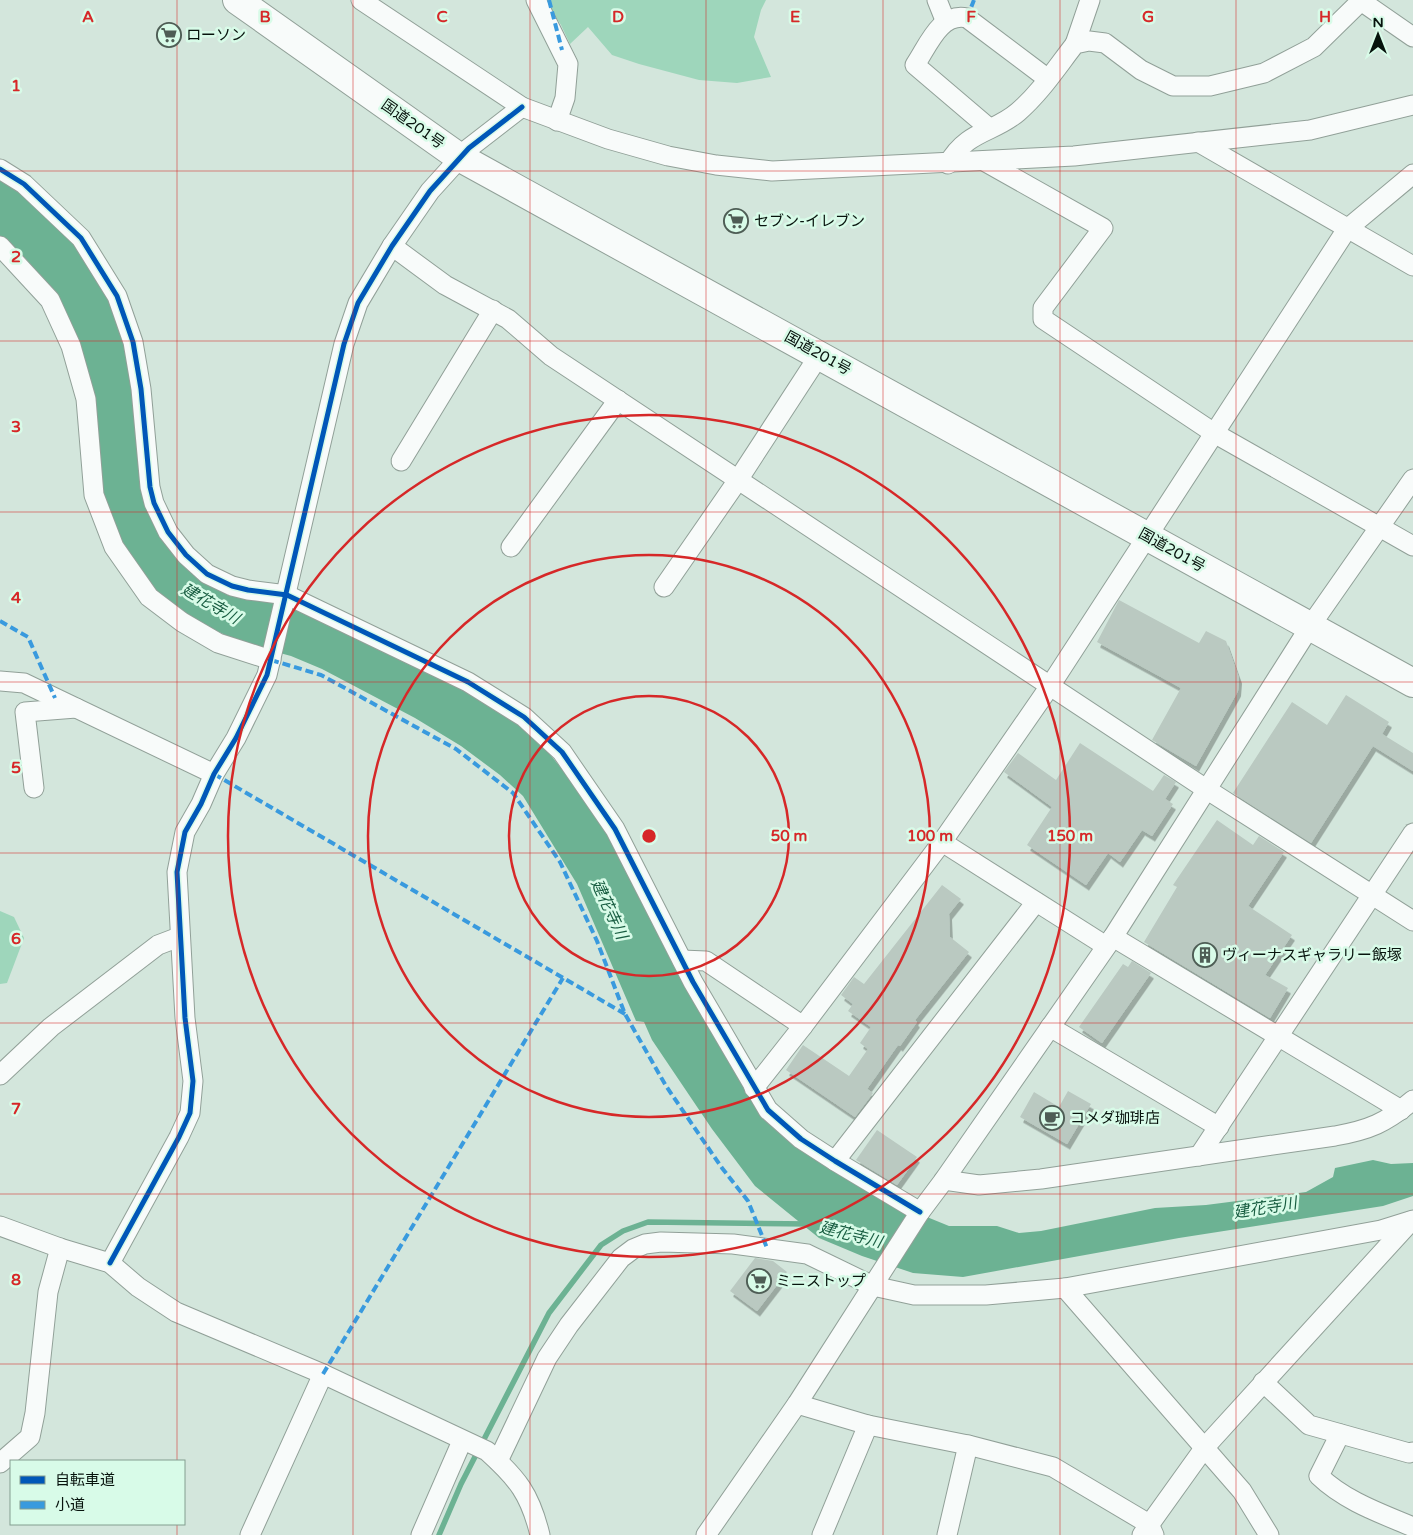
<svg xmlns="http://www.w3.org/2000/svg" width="1413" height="1535" viewBox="0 0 1413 1535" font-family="'Varela Round','Noto Sans JP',sans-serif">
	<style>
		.green { fill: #9ed6bb }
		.water { fill: #6cb293 }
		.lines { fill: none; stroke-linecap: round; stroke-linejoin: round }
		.stream { stroke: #6cb293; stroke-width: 5.5 }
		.building { fill: #bac9c1; filter: url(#shadow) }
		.minor-casing { stroke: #91a098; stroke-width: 21 }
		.highway-casing { stroke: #91a098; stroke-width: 30 }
		.minor { stroke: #f8fbfa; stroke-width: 19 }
		.highway { stroke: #f8fbfa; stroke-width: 28 }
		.quiet { stroke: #399ade; stroke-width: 4; stroke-dasharray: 8 4; stroke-linecap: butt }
		.cycleway-casing { stroke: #d8fbe8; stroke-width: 8 }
		.cycleway { stroke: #0057b8; stroke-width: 5 }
		.grid { fill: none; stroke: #d62828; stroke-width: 1; stroke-opacity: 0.55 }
		.ring { fill: none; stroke: #d62828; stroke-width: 2.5 }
		.labels { text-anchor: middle; stroke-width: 5; stroke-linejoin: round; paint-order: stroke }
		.poi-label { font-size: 15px; fill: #07130d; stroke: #d8fbe8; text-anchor: start }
		.street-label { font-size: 15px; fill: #07130d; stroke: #d8fbe8 }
		.water-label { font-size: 16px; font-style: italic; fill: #195e42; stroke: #d8fbe8 }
		.grid-label { font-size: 16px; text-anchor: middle; font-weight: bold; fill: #d62828; stroke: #d8fbe8; stroke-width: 5; stroke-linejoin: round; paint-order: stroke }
		.centre { fill: #d62828; stroke: #d8fbe8; stroke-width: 2.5 }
		.ring-label { font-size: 15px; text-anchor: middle; font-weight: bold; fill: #d62828; stroke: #d8fbe8; stroke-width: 5; stroke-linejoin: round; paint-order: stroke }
	</style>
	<defs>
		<filter id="shadow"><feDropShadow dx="3" dy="5.5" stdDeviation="0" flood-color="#0004"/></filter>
	</defs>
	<rect width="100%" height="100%" fill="#d3e6dc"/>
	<!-- green -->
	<g class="green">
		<polygon points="545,0 766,0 761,10 754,37 771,77 737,83 699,80 639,64 612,55 588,27 570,44 561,25"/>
		<polygon points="0,911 14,917 24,938 7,983 0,984"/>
	</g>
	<!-- water -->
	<polygon class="water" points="0,176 17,186 73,241 103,288 119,321 126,347 150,494 186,560 298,608 493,705 536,737 574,784 609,835 750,1091 900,1206 949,1226 997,1226 1019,1233 1041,1231 1155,1208 1206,1205 1306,1192 1333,1177 1335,1168 1373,1160 1391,1164 1413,1163 1413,1196 1383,1206 1179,1238 963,1277 913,1273 862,1256 819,1238 755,1186 712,1129 652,1040 644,1022 636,1021 577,884 523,796 500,775 461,746 415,718 322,669 291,656 243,643 201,624 155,590 112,526 102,492 97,461 96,403 84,360 55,293 18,250 0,236"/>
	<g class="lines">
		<!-- stream -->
		<polyline class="stream" points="439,1535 461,1484 549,1313 601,1245 623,1231 648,1222 810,1224"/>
	</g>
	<!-- building -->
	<g class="building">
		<polygon points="1119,600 1199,643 1206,631 1226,641 1239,678 1238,691 1196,766 1152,740 1181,688 1097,642"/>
		<polygon points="1346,695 1389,722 1382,734 1413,753 1413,771 1373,746 1311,843 1233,793 1292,702 1327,725"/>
		<polygon points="1080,743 1153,791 1164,775 1176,782 1165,799 1173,804 1152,836 1142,830 1120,862 1108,853 1086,885 1027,845 1052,807 1004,772 1018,753 1056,780"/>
		<polygon points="1217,820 1253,845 1259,836 1284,852 1248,906 1292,935 1265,975 1288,988 1270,1018 1144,942 1177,887 1173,885"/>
		<polygon points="942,885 961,899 949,914 950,937 969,952 915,1020 917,1022 900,1046 898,1045 867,1089 873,1093 855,1117 786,1070 803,1045 849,1076 868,1049 860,1043 871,1027 848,1011 853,1004 841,995 854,977 864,984"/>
		<polygon points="1132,961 1151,973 1102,1043 1079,1027 1123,964 1128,967"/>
		<polygon points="1068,1091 1091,1104 1067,1144 1020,1117 1034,1092 1059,1107"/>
		<polygon points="877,1130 917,1157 897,1185 856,1160"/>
		<polygon points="755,1258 773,1261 787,1272 757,1311 730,1291"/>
	</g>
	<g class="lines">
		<defs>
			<g id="minor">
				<polyline points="361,0 522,107 608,139 668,156 716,165 772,171 1074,156 1310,130 1413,105"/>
				<polyline points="536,0 568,64 565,98 557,121"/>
				<polyline points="937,0 945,20"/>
				<polyline points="1361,1 1413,37"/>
				<polyline points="1075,44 1090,0"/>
				<path d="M989,128L915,65C928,46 940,12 967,18L1048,79"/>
				<polyline points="1198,142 1413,266"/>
				<polyline points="984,161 1103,228 1043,308 1043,319 1214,433 1413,546"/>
				<path d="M948,164C967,130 994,133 1018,112C1041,92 1057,67 1075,44L1089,41L1105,43L1141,70L1173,86H1210L1264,73L1314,47L1362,0"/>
				<polyline points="0,169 24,184 81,238 117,296 133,342 141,389 150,487 154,503 168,532 186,555 207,574 232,586 248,590 287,595 468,682 524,717 562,752 615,829 693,982 768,1110 801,1139 835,1161 920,1212"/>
				<polyline points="0,246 50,300 71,346 86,399 94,495 114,547 149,597 182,622 218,643 271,660"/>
				<polyline points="392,246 445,285 508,319 551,356 1206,789 1413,921"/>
				<polyline points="401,461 493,310"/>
				<polyline points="511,547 618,400"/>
				<polyline points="664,587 738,480 820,354"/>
				<polyline points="0,681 24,683 214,774"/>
				<polyline points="34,788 25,712 76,708"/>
				<polyline points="942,842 1106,946"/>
				<polyline points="1113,937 1401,1110"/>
				<polyline points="682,960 706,961 803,1026 942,842 1050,686 1347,229 1413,174"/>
				<polyline points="1050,1027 1219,1127"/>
				<polyline points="0,1075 51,1027 158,945 179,937"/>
				<polyline points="754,1088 803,1026"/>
				<polyline points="1199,1156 1413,833"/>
				<polyline points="835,1161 1036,902"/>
				<path d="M944,1180L979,1185L1041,1179L1335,1136C1369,1130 1386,1123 1413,1100"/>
				<path d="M0,1226L60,1248L110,1263L138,1287L176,1312L323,1374L487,1451C518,1479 530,1494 540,1535"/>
				<polyline points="110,1263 179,1137 190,1113 193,1081 185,1018 177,872 185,832 201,804 214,774 236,738 267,675 344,344 358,303 392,246 430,191 469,148 522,107"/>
				<polyline points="1065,1288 1242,1491 1269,1535"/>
				<polyline points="1263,1382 1309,1425 1409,1453 1413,1452"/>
				<polyline points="797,1404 868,1425 968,1445 1053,1467 1149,1524 1154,1535"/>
				<path d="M1340,1434L1319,1476C1345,1501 1380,1513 1413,1527"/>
				<polyline points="498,1461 547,1358 569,1325 621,1258 633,1249 645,1244 661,1242 733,1244 807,1254 873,1286 914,1295 986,1295 1065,1288 1381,1230 1413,1220"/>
				<polyline points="0,1463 30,1437 35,1413 48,1292 60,1248"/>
				<polyline points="250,1535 323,1374"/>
				<polyline points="421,1535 462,1441"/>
				<polyline points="706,1535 797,1404 920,1212 944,1180 1113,937 1311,625 1413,479"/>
				<polyline points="822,1535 868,1425"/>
				<polyline points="947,1535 968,1445"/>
				<polyline points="1142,1535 1205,1447 1411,1221"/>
			</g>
			<polyline id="highway" points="237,0 459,157 1413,683"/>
		</defs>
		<!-- minor casing -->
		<use href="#minor" class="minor-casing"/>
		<!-- highway casing -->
		<use href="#highway" class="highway-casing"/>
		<!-- minor -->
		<use href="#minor" class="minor"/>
		<!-- highway -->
		<use href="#highway" class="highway"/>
		<!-- quiet -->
		<g class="quiet">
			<polyline points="549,0 562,50"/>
			<polyline points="967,18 974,0"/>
			<polyline points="0,621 28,637 55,698"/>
			<polyline points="271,660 321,675 456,749 513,793 560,862 597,941 625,1014 666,1086 722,1168 748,1201 767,1248"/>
			<polyline points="214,774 625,1014"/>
			<polyline points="323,1374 563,978"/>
		</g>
		<defs>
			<g id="cycleway">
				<polyline points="0,169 24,184 81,238 117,296 133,342 141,389 150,487 154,503 168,532 186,555 207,574 232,586 248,590 287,595 468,682 524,717 562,752 615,829 693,982 768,1110 801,1139 835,1161 920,1212"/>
				<polyline points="110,1263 179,1137 190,1113 193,1081 185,1018 177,872 185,832 201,804 214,774 236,738 267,675 344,344 358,303 392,246 430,191 469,148 522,107"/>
			</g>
		</defs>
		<!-- cycleway casing -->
		<use href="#cycleway" class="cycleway-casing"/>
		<!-- cycleway -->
		<use href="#cycleway" class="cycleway"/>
	</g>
	<!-- grid -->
	<path class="grid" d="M177,0V1461M353,0V1535M530,0V1535M706,0V1535M883,0V1535M1060,0V1535M1236,0V1535M0,171H1413M0,341H1413M0,512H1413M0,682H1413M0,853H1413M0,1023H1413M0,1194H1413M0,1364H1413M177,1524V1535"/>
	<!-- distance rings -->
	<g class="ring">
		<circle cx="649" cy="836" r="140"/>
		<circle cx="649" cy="836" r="281"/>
		<circle cx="649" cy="836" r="421"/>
	</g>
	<!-- icons -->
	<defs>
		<symbol id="supermarket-ring" viewBox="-11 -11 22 22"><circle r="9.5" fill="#d8fbe8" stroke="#4e5d55" stroke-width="1.5"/><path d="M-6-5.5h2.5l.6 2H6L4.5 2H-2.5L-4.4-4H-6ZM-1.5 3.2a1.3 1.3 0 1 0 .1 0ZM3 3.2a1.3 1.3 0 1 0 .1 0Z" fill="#4e5d55"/></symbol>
		<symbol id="building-ring" viewBox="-11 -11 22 22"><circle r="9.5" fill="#d8fbe8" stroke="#4e5d55" stroke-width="1.5"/><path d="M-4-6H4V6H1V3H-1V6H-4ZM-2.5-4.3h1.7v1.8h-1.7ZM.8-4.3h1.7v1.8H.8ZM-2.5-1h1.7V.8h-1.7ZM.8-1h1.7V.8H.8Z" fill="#4e5d55"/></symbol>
		<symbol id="cafe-ring" viewBox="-11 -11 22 22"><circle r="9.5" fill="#d8fbe8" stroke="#4e5d55" stroke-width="1.5"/><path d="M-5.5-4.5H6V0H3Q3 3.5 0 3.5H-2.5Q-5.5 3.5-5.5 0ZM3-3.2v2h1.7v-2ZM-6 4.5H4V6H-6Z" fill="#4e5d55"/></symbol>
	</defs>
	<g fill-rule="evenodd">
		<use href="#supermarket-ring" x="155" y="21" width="28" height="28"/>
		<use href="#supermarket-ring" x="722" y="207" width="28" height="28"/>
		<use href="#building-ring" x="1191" y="941" width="28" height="28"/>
		<use href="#cafe-ring" x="1038" y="1104" width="28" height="28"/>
		<use href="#supermarket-ring" x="745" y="1267" width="28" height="28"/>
	</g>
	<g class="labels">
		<!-- poi labels -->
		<g class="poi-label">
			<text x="186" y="40">ローソン</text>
			<text x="754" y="226">セブン-イレブン</text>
			<text x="1222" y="960">ヴィーナスギャラリー飯塚</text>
			<text x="1070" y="1123">コメダ珈琲店</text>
			<text x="776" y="1286">ミニストップ</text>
		</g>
		<!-- street labels -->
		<g class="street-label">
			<text transform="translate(413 124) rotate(35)" y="5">国道201号</text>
			<text transform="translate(818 353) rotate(29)" y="5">国道201号</text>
			<text transform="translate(1172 550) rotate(29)" y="5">国道201号</text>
		</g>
		<!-- water labels -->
		<g class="water-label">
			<text transform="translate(211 603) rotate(30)" y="6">建花寺川</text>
			<text transform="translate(610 909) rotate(65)" y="6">建花寺川</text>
			<text transform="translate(1265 1207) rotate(-9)" y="6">建花寺川</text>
			<text transform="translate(851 1234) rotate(14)" y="6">建花寺川</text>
		</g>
	</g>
	<g class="grid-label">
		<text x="88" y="22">A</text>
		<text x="265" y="22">B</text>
		<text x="442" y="22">C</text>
		<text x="618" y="22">D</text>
		<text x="795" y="22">E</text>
		<text x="971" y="22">F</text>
		<text x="1148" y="22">G</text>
		<text x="1325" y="22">H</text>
		<text x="16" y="91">1</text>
		<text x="16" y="262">2</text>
		<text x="16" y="432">3</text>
		<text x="16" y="603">4</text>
		<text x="16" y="773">5</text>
		<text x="16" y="944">6</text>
		<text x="16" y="1114">7</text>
		<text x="16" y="1285">8</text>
	</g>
	<circle cx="649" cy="836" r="8" class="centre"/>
	<g class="ring-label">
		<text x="789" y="841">50 m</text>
		<text x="930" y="841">100 m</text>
		<text x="1070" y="841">150 m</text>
	</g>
	<!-- legend -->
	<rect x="10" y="1460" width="175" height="65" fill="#d8fbe8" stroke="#849e90"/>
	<rect x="20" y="1476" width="25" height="8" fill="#0057b8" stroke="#849e90"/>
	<text x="55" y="1485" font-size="15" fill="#07130d">自転車道</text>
	<rect x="20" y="1501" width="25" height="8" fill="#399ade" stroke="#849e90"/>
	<text x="55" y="1510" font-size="15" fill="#07130d">小道</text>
	<!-- north arrow -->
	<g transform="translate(1378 35)" stroke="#d8fbe8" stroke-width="4" paint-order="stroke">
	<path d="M0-4L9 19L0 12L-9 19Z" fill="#07130d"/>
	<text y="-8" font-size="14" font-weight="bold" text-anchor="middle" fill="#07130d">N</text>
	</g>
</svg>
